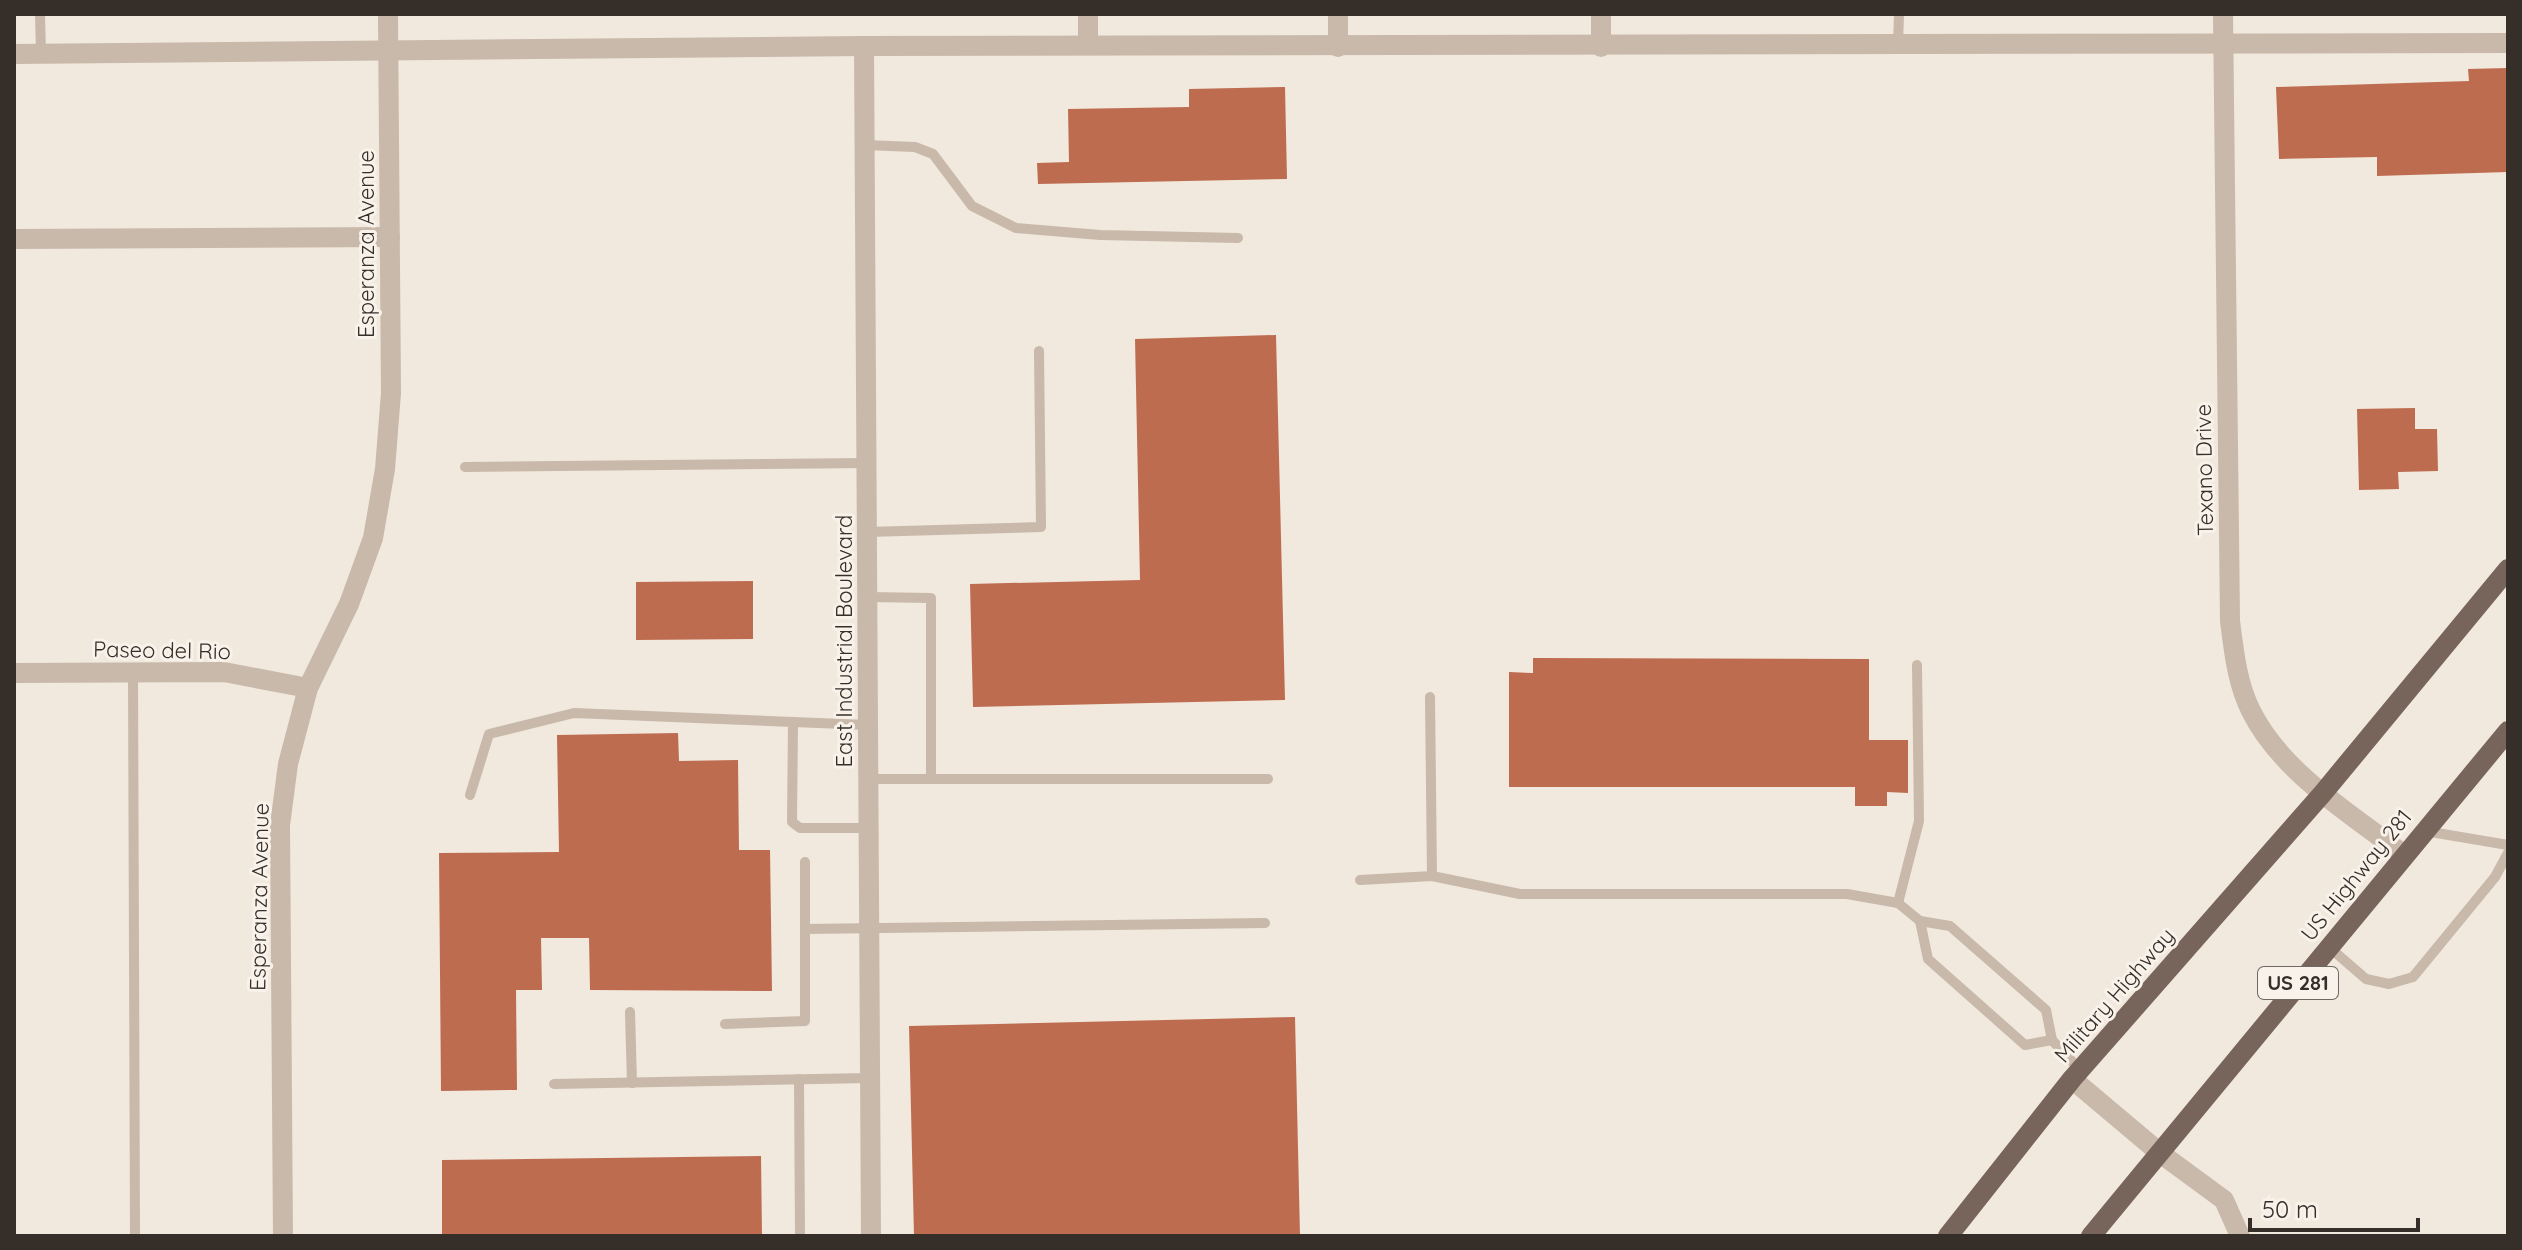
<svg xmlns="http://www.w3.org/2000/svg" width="2522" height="1250" viewBox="0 0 2522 1250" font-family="Quicksand,sans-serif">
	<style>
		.building { fill: #be6c4f }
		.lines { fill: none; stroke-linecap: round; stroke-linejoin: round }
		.service { stroke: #c8b9aa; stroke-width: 10 }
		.minor { stroke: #c8b9aa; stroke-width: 20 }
		.tertiary { stroke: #c8b9aa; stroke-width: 20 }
		.primary { stroke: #77655c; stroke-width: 20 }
		.labels { text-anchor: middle; stroke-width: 6; stroke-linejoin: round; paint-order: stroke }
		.shield { fill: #f9f2ea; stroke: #706963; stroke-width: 2 }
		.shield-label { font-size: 20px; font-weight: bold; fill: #362e29 }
		.street-label { font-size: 22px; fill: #362e29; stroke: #f9f2ea }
	</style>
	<rect width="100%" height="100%" fill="#f1e8de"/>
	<!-- building -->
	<g class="building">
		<polygon points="2508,68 2508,172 2377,176 2377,157 2279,159 2276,87 2469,81 2468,69"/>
		<polygon points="1285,87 1287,179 1038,184 1037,163 1069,162 1068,109 1189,107 1189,89"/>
		<polygon points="1276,335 1285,700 973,707 970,584 1140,580 1135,339"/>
		<polygon points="2415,408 2415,429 2437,429 2438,471 2398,472 2399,489 2359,490 2357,409"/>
		<polygon points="753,581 753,639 636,640 636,582"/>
		<polygon points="1533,658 1869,659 1869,740 1908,740 1908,793 1887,792 1887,806 1855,806 1855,787 1509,787 1509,672 1533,673"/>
		<polygon points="678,733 679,761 738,760 739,850 770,850 772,991 590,990 589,938 541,938 542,990 516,990 517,1090 441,1091 439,853 559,852 557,735"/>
		<polygon points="1295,1017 1300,1236 914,1236 909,1026"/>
		<polygon points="761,1156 762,1236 442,1236 442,1160"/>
	</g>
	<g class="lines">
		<!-- service -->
		<g class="service">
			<polyline points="40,14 41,53"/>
			<polyline points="1898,45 1899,14"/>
			<polyline points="865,145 915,147 933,154 972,206 1016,228 1100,235 1238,238"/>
			<polyline points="465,467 867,463"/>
			<polyline points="867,532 1041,527 1039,351"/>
			<polyline points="868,597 931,598 931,779"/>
			<polyline points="133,672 135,1236"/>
			<polyline points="1430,697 1432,876"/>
			<polyline points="793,723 792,822 800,828 869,828"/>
			<polyline points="869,779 1268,779"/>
			<polyline points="470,795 489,734 574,713 868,725"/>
			<polyline points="2425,831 2508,845"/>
			<polyline points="1360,880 1432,876 1520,894 1847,894 1898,903 1920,921 1950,926 2046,1010 2052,1040 2080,1070"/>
			<polyline points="1898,903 1919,821 1917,665"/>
			<polyline points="1920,921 1928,959 2025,1045 2052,1040"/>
			<polyline points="805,929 1265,923"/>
			<polyline points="2329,947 2366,979 2389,984 2413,977 2495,877 2508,853"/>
			<polyline points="630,1012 632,1083"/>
			<polyline points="725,1024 805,1021 805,862"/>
			<polyline points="799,1079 800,1236"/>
			<polyline points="554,1084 870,1078"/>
		</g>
		<!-- minor -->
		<g class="minor">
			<polyline points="1088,14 1088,45"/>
			<polyline points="1338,14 1338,47"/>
			<polyline points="1601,14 1601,47"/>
			<polyline points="864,46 871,1236"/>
			<polyline points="14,54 864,46 2508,43"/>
			<polyline points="14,239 390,237"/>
			<polyline points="14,673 224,672 308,688"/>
			<polyline points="2072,1079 2160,1153 2224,1200 2240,1236"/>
			<polyline points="283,1236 280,825 288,764 308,688 349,604 373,538 385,469 391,393 388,14"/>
		</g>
		<!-- tertiary -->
		<path class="tertiary" d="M2223,14L2230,621C2234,652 2237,683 2251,711C2282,773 2350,813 2403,854"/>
		<!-- primary -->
		<g class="primary">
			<polyline points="1948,1236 2072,1079 2323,793 2508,569"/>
			<polyline points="2091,1236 2508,731"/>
		</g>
	</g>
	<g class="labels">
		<!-- shield labels -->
		<rect class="shield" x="2258" y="967" width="80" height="32" rx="6"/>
		<g class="shield-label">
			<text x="2298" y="990">US 281</text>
		</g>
		<!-- street labels -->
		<g class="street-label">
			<text transform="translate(366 244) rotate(-90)" y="8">Esperanza Avenue</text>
			<text transform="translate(2204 470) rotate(-91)" y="8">Texano Drive</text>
			<text transform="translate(844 641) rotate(-90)" y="8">East Industrial Boulevard</text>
			<text transform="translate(162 650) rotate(1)" y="8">Paseo del Rio</text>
			<text transform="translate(2356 875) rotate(-51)" y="8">US Highway 281</text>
			<text transform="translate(259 897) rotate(-89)" y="8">Esperanza Avenue</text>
			<text transform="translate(2114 995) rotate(-49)" y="8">Military Highway</text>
		</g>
	</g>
	<!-- border -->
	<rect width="2522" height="1250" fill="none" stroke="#362e29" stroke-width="32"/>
	<!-- scale -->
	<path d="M2250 1218v12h168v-12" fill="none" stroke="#362e29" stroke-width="4"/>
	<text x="2262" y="1218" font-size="24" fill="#362e29" stroke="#f9f2ea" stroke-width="6" paint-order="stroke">50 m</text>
</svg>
